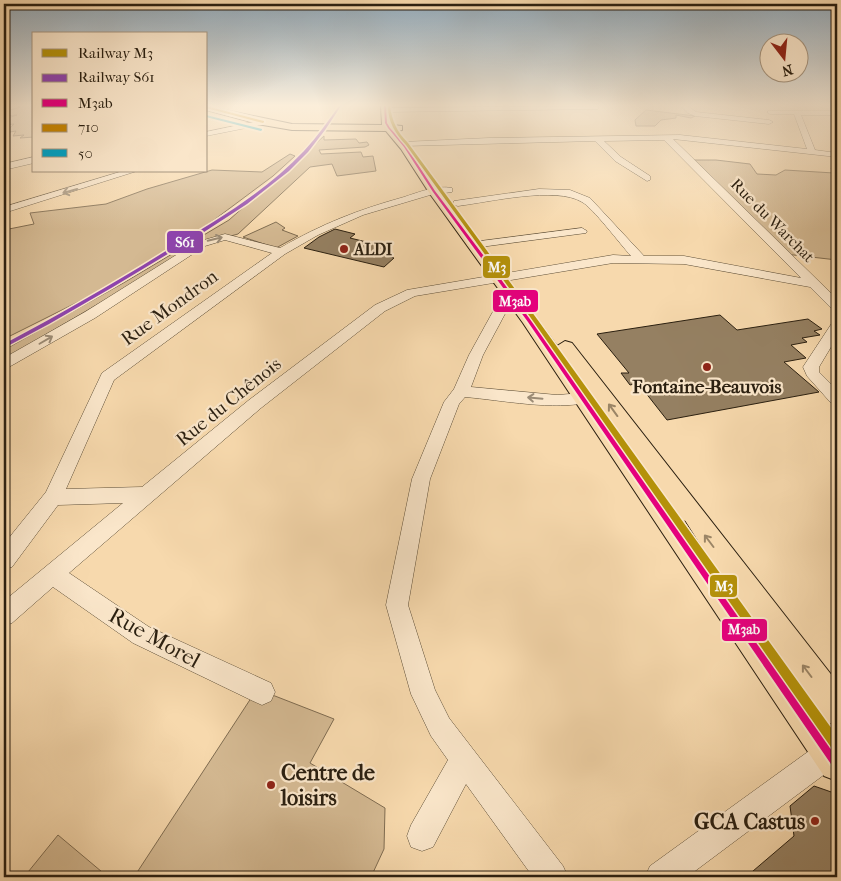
<svg xmlns="http://www.w3.org/2000/svg" width="841" height="881" viewBox="0 0 841 881" font-family="'IM FELL French Canon',serif">
	<style>
		.green { fill: #d4b992; stroke: #7f6c51 }
		.building { fill: #958062; stroke: #2a1f10 }
		.lines { fill: none; stroke-linecap: round; stroke-linejoin: round }
		.minor-casing { stroke: #5d4e37; stroke-width: 1 }
		.major-casing { stroke: #2a1f10; stroke-width: 2 }
		.minor { fill: #fae6ca; fill-rule: evenodd }
		.major { fill: #f7d9ad; fill-rule: evenodd }
		.tram { stroke: #2a1f10; stroke-width: 1 }
		.bus-1-casing { stroke: #fae6ca; stroke-width: 4 }
		.bus-2-casing { stroke: #fae6ca; stroke-width: 4 }
		.bus-3-casing { stroke: #fae6ca; stroke-width: 4 }
		.bus-1 { fill: #e5007d; fill-rule: evenodd }
		.bus-2 { fill: #c48404; fill-rule: evenodd }
		.bus-3 { fill: #02a2c4; fill-rule: evenodd }
		.rail-1-casing { stroke: #fae6ca; stroke-width: 3 }
		.rail-2-casing { stroke: #fae6ca; stroke-width: 3 }
		.rail-1 { fill: #b4910a; fill-rule: evenodd }
		.rail-2 { fill: #8e44ad; fill-rule: evenodd }
		.oneway { stroke: #9c8c76 }
		.oneway2 { stroke: #9b8566 }
		.poi-dot { fill: #8f2418; stroke: #fae6ca; stroke-width: 2 }
		.labels { text-anchor: middle; stroke-width: 4.5; stroke-linejoin: round; paint-order: stroke }
		.far-street-label { font-size: 16px; fill: #2a1f10; stroke: #fae6ca }
		.far-poi-label { font-size: 16px; font-weight: bold; fill: #2a1f10; stroke: #fae6ca; text-anchor: start }
		.street-label { font-size: 19px; fill: #2a1f10; stroke: #fae6ca }
		.poi-label { font-size: 19px; font-weight: bold; fill: #2a1f10; stroke: #fae6ca }
		.near-street-label { font-size: 22px; fill: #2a1f10; stroke: #fae6ca }
		.near-poi-label { font-size: 22px; font-weight: bold; fill: #2a1f10; stroke: #fae6ca; text-anchor: start }
		.line-badge { stroke: #fae6ca; stroke-width: 2 }
		.badge-label { font-size: 14px; text-anchor: middle; font-weight: bold; fill: #fff }
	</style>
	<rect width="100%" height="100%" fill="#f7d9ad"/>
	<filter id="stains"><feTurbulence type="fractalNoise" baseFrequency=".004" numOctaves="4"/><feColorMatrix values="0 0 0 0 .2 0 0 0 0 .09 0 0 0 0 .02 0 0 0 .5 -.17"/></filter>
	<radialGradient id="worn" r=".72"><stop offset=".6" stop-color="#630" stop-opacity="0"/><stop offset="1" stop-color="#630" stop-opacity=".3"/></radialGradient>
	<!-- green -->
	<g class="green">
		<polygon points="18,106 34,106 34,137 20,138 24,135 13,136 16,131 4,133 14,124 4,125 4,119 17,115 4,116 4,112 20,107"/>
		<polygon points="646,110 695,116 691,118 676,115 676,118 661,120 655,126 636,126 635,120"/>
		<polygon points="324,136 324,140 356,139 359,143 367,142 369,145 365,147 319,150 321,154 361,152 363,157 373,156 376,171 337,176 332,164 310,167 238,234 201,244 4,359 4,350 125,282 229,220"/>
		<polygon points="290,154 295,156 273,176 214,220 130,276 4,339 4,230 34,224 30,213 106,204 147,189 212,170 262,172"/>
		<polygon points="690,160 716,160 750,164 757,174 776,175 785,170 834,173 831,168 837,168 837,260 785,254"/>
		<polygon points="276,222 285,228 282,230 298,236 276,248 243,237"/>
		<polygon points="257,689 334,719 310,763 385,808 384,849 371,877 134,877"/>
		<polygon points="58,835 108,877 24,877"/>
	</g>
	<!-- building -->
	<g class="building">
		<polygon points="335,229 355,234 350,238 383,246 374,253 394,258 384,267 304,248 319,237"/>
		<polygon points="720,315 737,330 808,319 822,329 814,331 820,335 802,338 807,342 791,345 806,358 784,362 819,392 667,420 638,383 630,385 621,373 629,373 597,334"/>
		<polygon points="814,786 837,794 837,877 746,877 794,836 790,806"/>
	</g>
	<g class="lines">
		<defs>
			<g id="minor">
				<polygon points="596,106 599,108 598,109 386,112 383,110 386,108"/>
				<polygon points="681,106 688,106 696,112 769,120 773,122 769,124 695,116 688,113"/>
				<path d="M768,111H837V115H801L815,150L837,153V157L673,139L837,299V310L832,309L810,287L684,264L613,263L415,296L385,311L261,408L69,573L149,627L271,683L275,692L271,701L262,705L253,701L133,643L53,587L12,623L4,626V601L123,503L58,505L12,567L4,569V544L46,492L102,373L272,253L225,240L205,246L95,318L9,367L4,369V358L85,312L197,242L225,234L280,248C322,224 357,210 404,197C419,192 437,185 452,188V192L430,195L363,215L318,235L285,254L114,380L66,489L142,487L249,400L375,305L407,290L613,255L631,256C620,244 593,208 582,202C556,186 489,202 458,206L454,205V201L539,189L570,190L590,198L644,256H684L801,278L664,140L604,141L621,157L650,176V180L647,181L615,161L595,141L403,146L399,144L403,142L489,138L680,135L807,149L794,114H770L768,113Z"/>
				<polygon points="263,120 267,122 266,124 206,136 206,132"/>
				<polygon points="34,157 34,163 4,170 4,164"/>
				<polygon points="123,171 137,171 4,213 4,207"/>
				<polygon points="582,228 587,231 586,233 473,248 467,245 473,242"/>
				<path d="M530,296L535,297L537,300L535,303L506,312L483,355L471,387L557,395L583,393L589,394L591,398L589,402C555,411 501,400 465,397L459,404L430,479L408,605L435,690L449,718L563,866L568,877H533L466,784L433,847L422,851L411,847L407,836L411,825L448,760L431,736L411,694L386,605L412,479L444,402L454,389L469,355L496,306Z"/>
				<polygon points="837,322 837,337 819,367 819,372 837,390 837,404 831,403 807,376 803,367 832,323"/>
				<polygon points="837,734 837,765 687,877 645,877 650,866 827,738"/>
			</g>
			<polygon id="major" points="206,106 292,124 382,125 381,106 389,106 392,125 402,126 402,130 397,131 557,346 565,341 572,343 837,682 837,726 830,723 837,733 837,781 824,776 523,323 430,194 401,149 386,131 292,130 263,125 206,110"/>
		</defs>
		<!-- minor casing -->
		<use href="#minor" class="minor-casing"/>
		<!-- major casing -->
		<use href="#major" class="major-casing"/>
		<!-- minor -->
		<use href="#minor" class="minor"/>
		<!-- major -->
		<use href="#major" class="major"/>
		<!-- tram -->
		<polyline class="tram" points="685,521 741,609"/>
		<defs>
			<polygon id="bus-1" points="384,106 386,106 387,123 390,128 406,146 435,191 532,320 837,755 837,768 833,767 528,322 433,192 404,147 388,128 385,123"/>
			<polygon id="bus-2" points="206,106 264,121 264,122 263,123 206,108"/>
			<polygon id="bus-3" points="206,115 262,129 262,130 261,131 206,117"/>
		</defs>
		<!-- bus-1 casing -->
		<use href="#bus-1" class="bus-1-casing"/>
		<!-- bus-2 casing -->
		<use href="#bus-2" class="bus-2-casing"/>
		<!-- bus-3 casing -->
		<use href="#bus-3" class="bus-3-casing"/>
		<!-- bus-1 -->
		<use href="#bus-1" class="bus-1"/>
		<!-- bus-2 -->
		<use href="#bus-2" class="bus-2"/>
		<!-- bus-3 -->
		<use href="#bus-3" class="bus-3"/>
		<defs>
			<path id="rail-1" d="M388,106H390C392,121 397,132 408,143L537,319L837,736V752L833,750L533,321L406,145C395,133 388,122 388,106Z"/>
			<path id="rail-2" d="M339,106H341L325,130L308,152L289,171L247,204L201,234L113,287L49,324L4,348V344C60,314 115,283 169,249C217,220 265,192 304,151C317,137 328,121 339,106Z"/>
		</defs>
		<!-- rail-1 casing -->
		<use href="#rail-1" class="rail-1-casing"/>
		<!-- rail-2 casing -->
		<use href="#rail-2" class="rail-2-casing"/>
		<!-- rail-1 -->
		<use href="#rail-1" class="rail-1"/>
		<!-- rail-2 -->
		<use href="#rail-2" class="rail-2"/>
	</g>
	<!-- one-way arrows -->
	<defs><path id="oneway-shaft" d="M-6 0H5M1.5-3L5.5 0L1.5 3" fill="none" stroke-width="1.6" stroke-linecap="round" stroke-linejoin="round" transform="scale(1.25)"/></defs>
	<g class="oneway">
		<use href="#oneway-shaft" transform="translate(70 191) rotate(164)"/>
		<use href="#oneway-shaft" transform="translate(215 239) rotate(-13)"/>
		<use href="#oneway-shaft" transform="translate(46 340) rotate(-30)"/>
		<use href="#oneway-shaft" transform="translate(535 398) rotate(-175)"/>
	</g>
	<g class="oneway2">
		<use href="#oneway-shaft" transform="translate(613 410) rotate(-126)"/>
		<use href="#oneway-shaft" transform="translate(709 541) rotate(-127)"/>
		<use href="#oneway-shaft" transform="translate(807 671) rotate(-127)"/>
	</g>
	<!-- sky -->
	<linearGradient id="sky" x2="0" y2="1"><stop stop-color="#92aabb"/><stop offset="0.46" stop-color="#fbeeda"/><stop offset="1" stop-color="#fbeeda" stop-opacity="0"/></linearGradient>
	<rect width="841" height="229" fill="url(#sky)"/>
	<!-- markers -->
	<g class="poi-dot">
		<circle cx="344" cy="249" r="5"/>
		<circle cx="707" cy="367" r="5"/>
		<circle cx="271" cy="785" r="5"/>
		<circle cx="815" cy="821" r="5"/>
	</g>
	<g class="labels">
		<!-- far-street labels -->
		<g class="far-street-label">
			<text transform="translate(773 220) rotate(45)" y="6">Rue du Warchat</text>
		</g>
		<!-- far-poi labels -->
		<g class="far-poi-label">
			<text x="354" y="255">ALDI</text>
		</g>
		<!-- street labels -->
		<g class="street-label">
			<text transform="translate(169 307) rotate(-36)" y="7">Rue Mondron</text>
			<text transform="translate(228 401) rotate(-39)" y="7">Rue du Chênois</text>
		</g>
		<!-- poi labels -->
		<g class="poi-label">
			<text x="707" y="393">Fontaine-Beauvois</text>
		</g>
		<!-- near-street labels -->
		<g class="near-street-label">
			<text transform="translate(155 637) rotate(29)" y="8">Rue Morel</text>
		</g>
		<!-- near-poi labels -->
		<g class="near-poi-label">
			<text x="281" y="780">Centre de<tspan x="281" dy="25">loisirs</tspan></text>
			<text x="805" y="829" text-anchor="end">GCA Castus</text>
		</g>
	</g>
	<g class="line-badge">
		<rect x="166" y="230" width="38" height="24" rx="5" fill="#8e44ad"/>
		<rect x="482" y="255" width="29" height="24" rx="5" fill="#b4910a"/>
		<rect x="492" y="289" width="47" height="24" rx="5" fill="#e5007d"/>
		<rect x="709" y="574" width="29" height="24" rx="5" fill="#b4910a"/>
		<rect x="721" y="618" width="47" height="24" rx="5" fill="#e5007d"/>
	</g>
	<g class="badge-label">
		<text x="185" y="247">S61</text>
		<text x="497" y="272">M3</text>
		<text x="515" y="306">M3ab</text>
		<text x="724" y="591">M3</text>
		<text x="744" y="634">M3ab</text>
	</g>
	<!-- margin -->
	<rect width="841" height="881" fill="none" stroke="#f7d9ad" stroke-width="20"/>
	<rect x="5" y="5" width="831" height="871" fill="none" stroke="#2a1f10" stroke-width="2.5"/>
	<rect x="10" y="10" width="821" height="861" fill="none" stroke="#2a1f10"/>
	<!-- legend -->
	<rect x="32" y="32" width="175" height="140" fill="#fae6ca" stroke="#a79680"/>
	<rect x="42" y="49" width="25" height="8" fill="#b4910a" stroke="#a79680"/>
	<text x="78" y="58" font-size="15" fill="#2a1f10">Railway M3</text>
	<rect x="42" y="74" width="25" height="8" fill="#8e44ad" stroke="#a79680"/>
	<text x="78" y="82" font-size="15" fill="#2a1f10">Railway S61</text>
	<rect x="42" y="99" width="25" height="8" fill="#e5007d" stroke="#a79680"/>
	<text x="78" y="108" font-size="15" fill="#2a1f10">M3ab</text>
	<rect x="42" y="124" width="25" height="8" fill="#c48404" stroke="#a79680"/>
	<text x="78" y="132" font-size="15" fill="#2a1f10">710</text>
	<rect x="42" y="149" width="25" height="8" fill="#02a2c4" stroke="#a79680"/>
	<text x="78" y="158" font-size="15" fill="#2a1f10">50</text>
	<!-- north arrow -->
	<g transform="translate(784 58) rotate(164)"><circle r="24" fill="#fae6ca" stroke="#a79680"/>
	<path d="M0-4L9 19L0 12L-9 19Z" fill="#8f2418"/>
	<text y="-8" font-size="14" font-weight="bold" text-anchor="middle" fill="#2a1f10">N</text>
	</g>
	<rect width="100%" height="100%" filter="url(#stains)"/>
	<rect width="100%" height="100%" fill="url(#worn)"/>
</svg>
